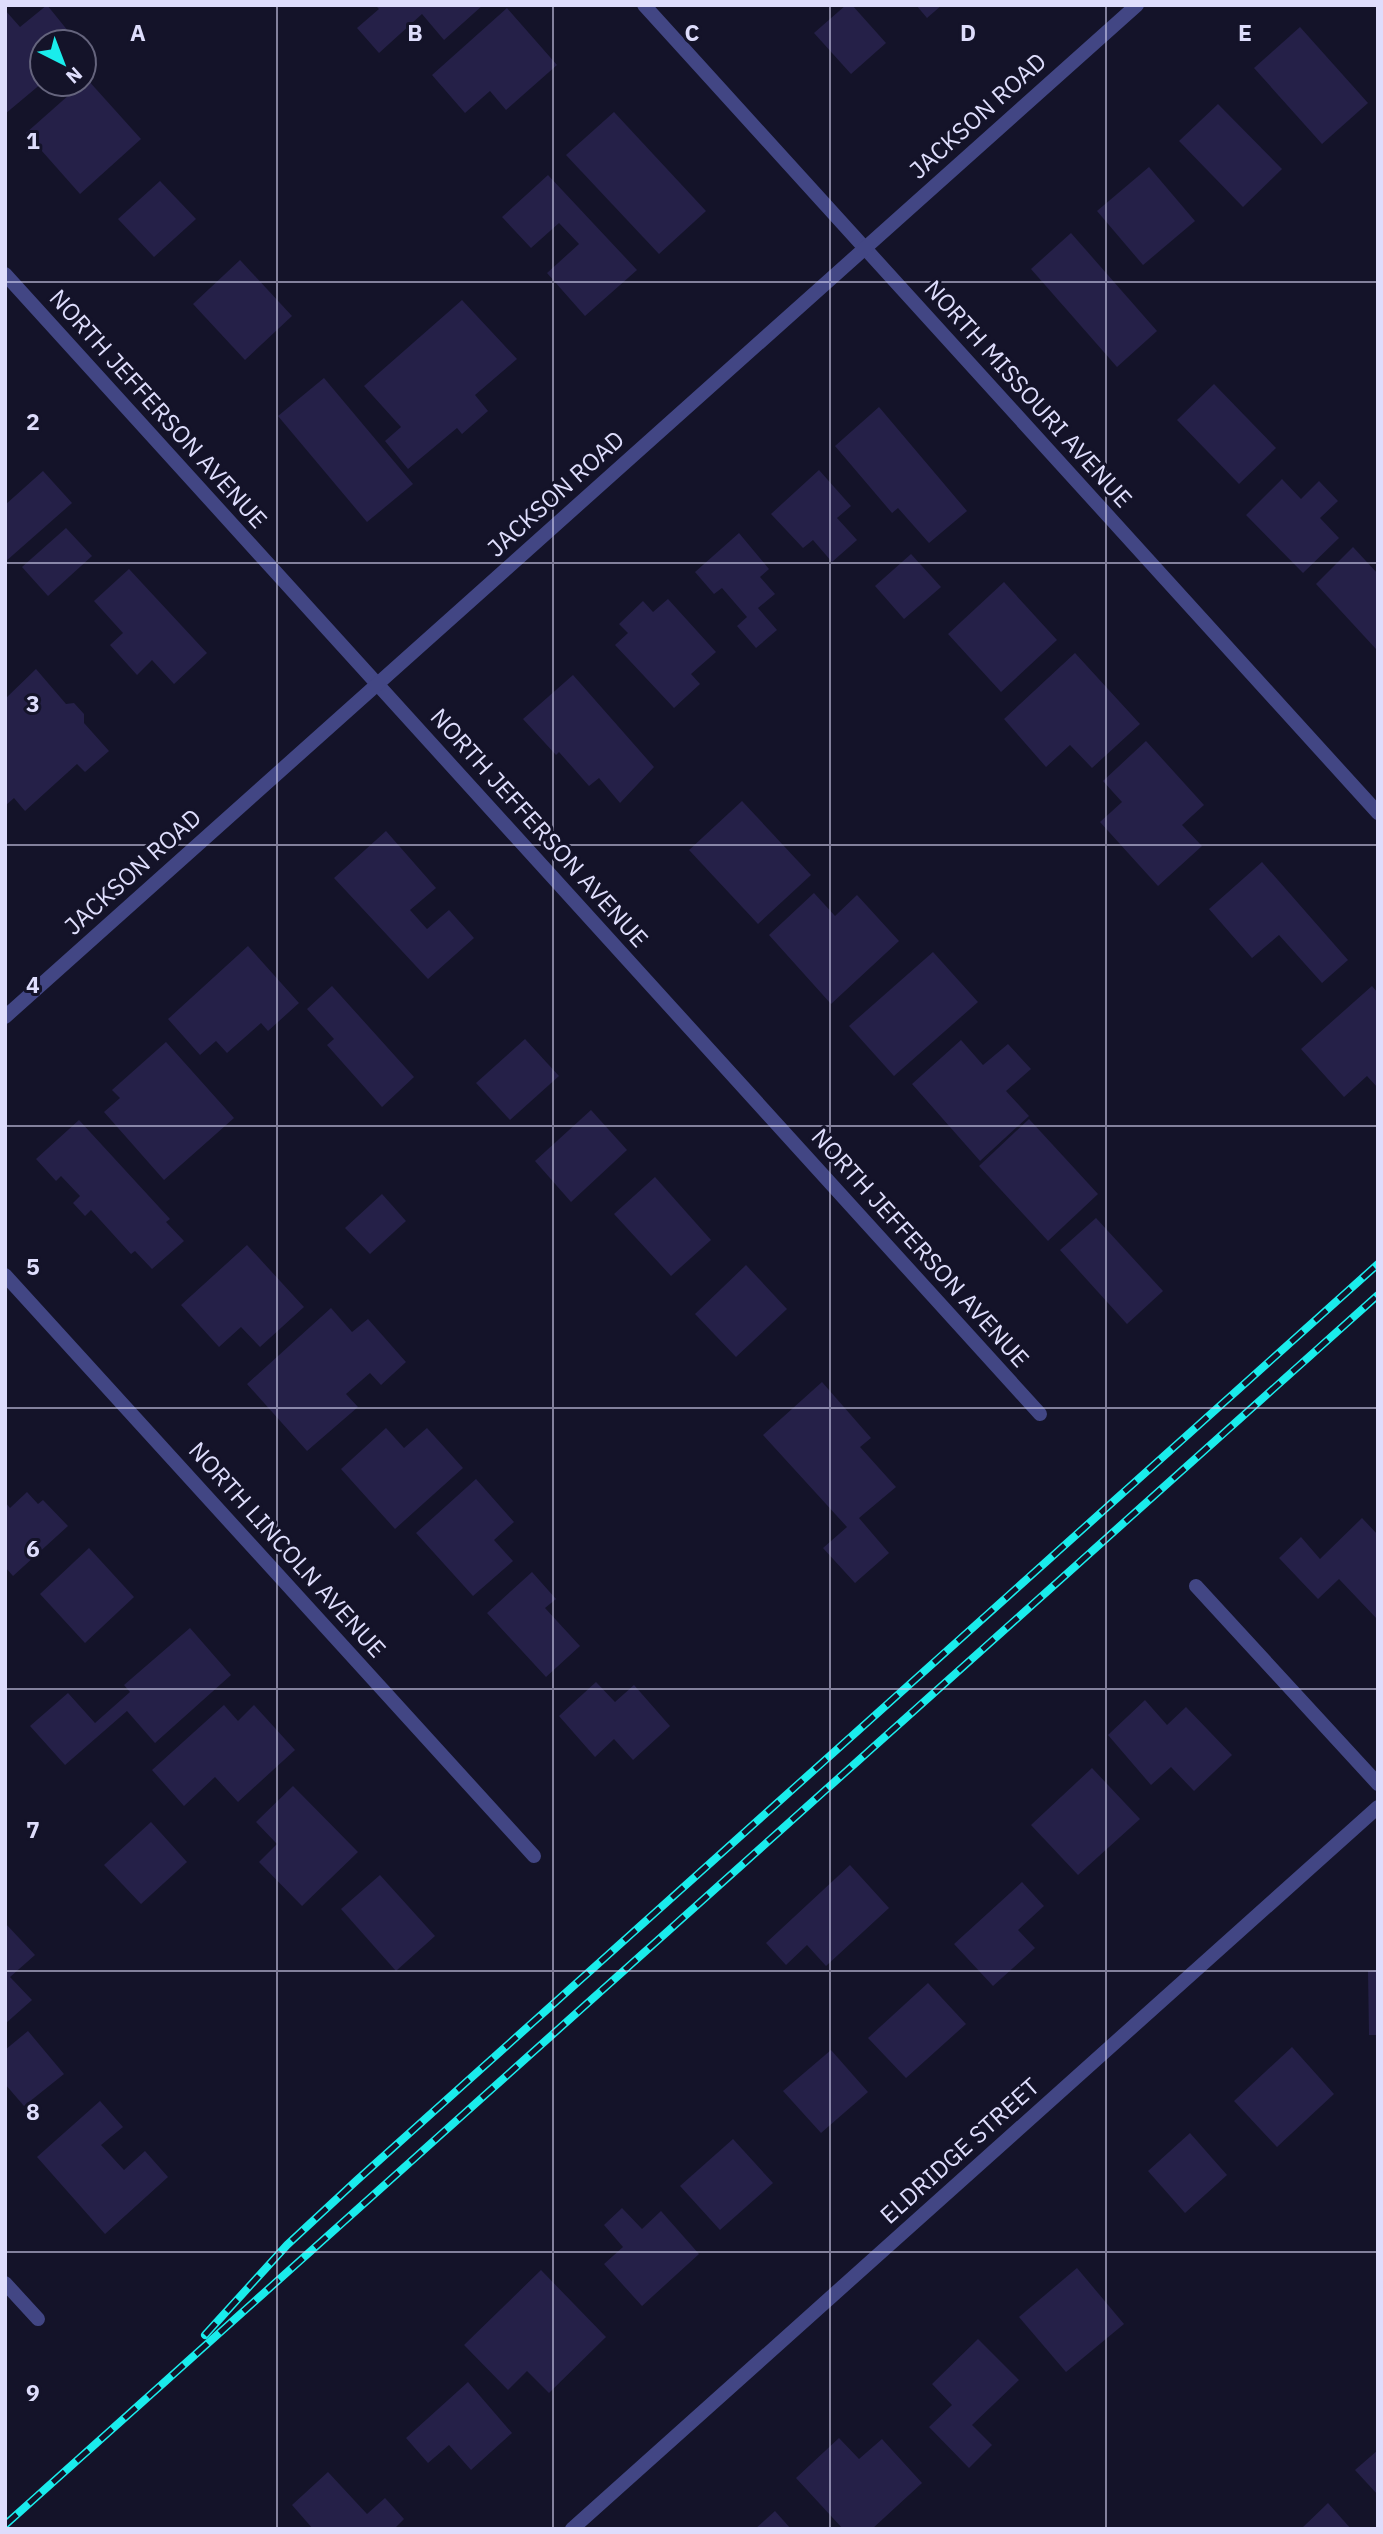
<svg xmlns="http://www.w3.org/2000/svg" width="1383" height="2534" viewBox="0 0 1383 2534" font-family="'IBM Plex Sans',sans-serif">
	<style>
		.building { fill: #252048 }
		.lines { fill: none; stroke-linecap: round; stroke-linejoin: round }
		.minor { stroke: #424684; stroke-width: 14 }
		.rail-casing { stroke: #1aecec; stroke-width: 8 }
		.rail { stroke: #141329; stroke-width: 5; stroke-dasharray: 16; stroke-linecap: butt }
		.grid { fill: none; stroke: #deddfc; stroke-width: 2; stroke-opacity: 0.55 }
		.labels { text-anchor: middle; stroke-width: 6; stroke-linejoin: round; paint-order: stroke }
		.street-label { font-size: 24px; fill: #deddfc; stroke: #141329 }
		.grid-label { font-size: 23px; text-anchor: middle; font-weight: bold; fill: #deddfc; stroke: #141329; stroke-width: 6; stroke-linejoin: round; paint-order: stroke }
	</style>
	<rect width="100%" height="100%" fill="#141329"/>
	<!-- building -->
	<g class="building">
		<polygon points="47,5 77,42 42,42 42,83 5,114 5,10 20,27"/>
		<polygon points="375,5 483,5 444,40 422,14 379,53 357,28 379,9"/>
		<polygon points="846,5 852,5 886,43 851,74 814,33"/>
		<polygon points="916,5 942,5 927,18"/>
		<polygon points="507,8 557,65 506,110 490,91 465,113 432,75"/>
		<polygon points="1300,27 1368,103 1322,144 1254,68"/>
		<polygon points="87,79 141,139 80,194 26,133"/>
		<polygon points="1218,104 1282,169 1243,207 1179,141"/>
		<polygon points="614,112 706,211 659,254 566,155"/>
		<polygon points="1149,167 1195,221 1143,265 1097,211"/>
		<polygon points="548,175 637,270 585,316 547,273 579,244 559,223 531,248 502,217"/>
		<polygon points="160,181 196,219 154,257 118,219"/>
		<polygon points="1071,233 1157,331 1117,367 1031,269"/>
		<polygon points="240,260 292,316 245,360 193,304"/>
		<polygon points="462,300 517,359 475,395 488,411 462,434 457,428 408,469 385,441 401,427 364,386"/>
		<polygon points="324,378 413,484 367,522 278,416"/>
		<polygon points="1214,384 1276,448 1239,484 1177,420"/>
		<polygon points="879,407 967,511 929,543 898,508 892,513 835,446"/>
		<polygon points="819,470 851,506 837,518 857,540 832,562 813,540 803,548 771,514"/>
		<polygon points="43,471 72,503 5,562 5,505"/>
		<polygon points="1282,479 1301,499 1319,481 1338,501 1320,518 1339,538 1303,573 1246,515"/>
		<polygon points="66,528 92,556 48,596 22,567"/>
		<polygon points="739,533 769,569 760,577 775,594 758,608 777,630 756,648 737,626 747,617 722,588 714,594 695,572"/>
		<polygon points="1353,547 1378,574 1376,649 1316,584"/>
		<polygon points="911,554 941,587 904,619 875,586"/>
		<polygon points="129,569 207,653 174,684 152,660 137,675 110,645 123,633 94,601"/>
		<polygon points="1004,582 1057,640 1001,692 948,634"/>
		<polygon points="668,599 716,652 691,674 700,684 674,708 615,645 628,633 619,624 643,601 653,612"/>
		<polygon points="1075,653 1140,724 1092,768 1070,745 1046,767 1004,719"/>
		<polygon points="36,669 66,704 74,703 84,714 84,723 109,751 85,772 77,764 25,811 14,798 5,806 5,699"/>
		<polygon points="573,675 654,767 620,803 599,778 589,786 559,752 556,755 523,719"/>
		<polygon points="1146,741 1204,805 1182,825 1202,846 1158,886 1100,822 1122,802 1103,781"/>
		<polygon points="742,801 811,875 758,924 689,850"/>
		<polygon points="386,831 436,888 410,910 427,929 449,910 474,938 428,979 334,878"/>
		<polygon points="1262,862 1348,960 1322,983 1279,935 1252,958 1209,909"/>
		<polygon points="814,893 835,916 857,895 899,941 831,1004 769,935"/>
		<polygon points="248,946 299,1003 268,1031 261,1023 227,1053 216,1041 200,1055 168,1019"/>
		<polygon points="933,952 978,1002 894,1076 849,1026"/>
		<polygon points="332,986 414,1077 382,1107 327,1045 334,1039 307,1009"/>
		<polygon points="1372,986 1378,993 1378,1088 1367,1076 1344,1097 1301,1049"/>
		<polygon points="525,1039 559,1076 510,1120 476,1083"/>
		<polygon points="961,1040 983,1065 1008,1044 1031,1069 1006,1091 1029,1116 980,1161 912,1084"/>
		<polygon points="166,1042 234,1118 164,1180 104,1112 120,1098 112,1090"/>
		<polygon points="591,1110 627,1150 571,1202 535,1161"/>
		<polygon points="1029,1119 1098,1194 1048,1241 979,1166"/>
		<polygon points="79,1120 170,1219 166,1222 184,1241 152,1269 135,1251 131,1254 91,1210 85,1216 73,1203 80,1196 61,1176 56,1181 36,1159"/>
		<polygon points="655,1177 711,1240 671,1276 614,1214"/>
		<polygon points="382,1194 406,1221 370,1254 345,1228"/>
		<polygon points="1096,1218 1163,1291 1127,1324 1060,1250"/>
		<polygon points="247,1245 304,1307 260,1347 241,1327 219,1347 181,1305"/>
		<polygon points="746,1265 787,1309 736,1357 695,1314"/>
		<polygon points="331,1308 352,1332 368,1319 406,1362 381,1385 370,1373 346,1394 358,1407 307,1451 247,1384"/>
		<polygon points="822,1382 871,1438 860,1447 896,1487 859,1518 889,1553 855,1583 823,1548 847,1527 763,1435"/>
		<polygon points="386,1428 404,1448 427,1428 463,1468 395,1529 341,1469"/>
		<polygon points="476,1479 514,1522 494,1540 513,1561 473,1596 416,1533"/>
		<polygon points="27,1492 38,1504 43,1500 68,1526 13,1576 5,1567 5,1502 10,1508"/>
		<polygon points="1362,1518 1378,1535 1378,1620 1339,1579 1318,1599 1279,1558 1301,1537 1320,1559"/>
		<polygon points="89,1548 134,1597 85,1643 40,1594"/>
		<polygon points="532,1572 556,1599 545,1608 580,1646 546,1677 487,1613"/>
		<polygon points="190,1628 231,1675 155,1743 127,1711 65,1765 30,1726 68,1693 95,1723 130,1692 124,1685"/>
		<polygon points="596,1682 615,1702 634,1685 670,1726 633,1760 614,1739 595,1757 559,1716"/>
		<polygon points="1145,1700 1167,1725 1186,1707 1232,1755 1194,1791 1171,1767 1151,1785 1108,1735"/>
		<polygon points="224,1705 238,1721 254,1705 295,1750 238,1802 215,1777 184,1806 152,1770"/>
		<polygon points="1092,1768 1140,1819 1078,1875 1031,1825"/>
		<polygon points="293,1786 358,1852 302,1906 259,1862 277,1844 256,1822"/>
		<polygon points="151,1822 187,1862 141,1904 104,1865"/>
		<polygon points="850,1865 889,1908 826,1966 807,1945 786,1965 766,1943"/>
		<polygon points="380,1875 435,1936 396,1971 341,1909"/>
		<polygon points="1022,1882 1044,1906 1018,1930 1035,1948 993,1986 954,1944"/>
		<polygon points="5,1923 35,1955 10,1977 32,2000 5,2024"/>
		<polygon points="1378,1970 1378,2035 1369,2035 1368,1971"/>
		<polygon points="928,1983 966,2024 906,2078 868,2038"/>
		<polygon points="28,2031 64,2074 24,2106 5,2084 5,2050"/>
		<polygon points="1292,2047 1334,2094 1277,2147 1234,2101"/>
		<polygon points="831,2050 868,2092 821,2133 783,2091"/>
		<polygon points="100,2101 123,2127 101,2145 124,2170 145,2151 168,2177 105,2234 37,2157"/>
		<polygon points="1190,2133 1227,2175 1185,2213 1148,2171"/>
		<polygon points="733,2139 773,2183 720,2230 680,2186"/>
		<polygon points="622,2208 642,2229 661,2211 699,2254 642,2306 604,2264 623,2247 604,2225"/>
		<polygon points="1077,2268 1124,2324 1066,2372 1019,2317"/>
		<polygon points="541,2270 606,2337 549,2393 527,2371 508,2390 464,2345"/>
		<polygon points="978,2339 1019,2380 972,2425 992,2445 969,2468 929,2427 952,2405 932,2384"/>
		<polygon points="468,2382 512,2433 471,2470 449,2445 428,2463 406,2438"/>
		<polygon points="839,2438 859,2459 882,2439 922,2483 872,2529 843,2529 796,2478"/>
		<polygon points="1378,2450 1378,2495 1355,2470"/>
		<polygon points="328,2472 367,2514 385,2498 404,2519 394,2529 313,2529 292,2505"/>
		<polygon points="1328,2503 1351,2529 1301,2529"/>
		<polygon points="775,2511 791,2529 755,2529"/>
	</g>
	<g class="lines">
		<!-- minor -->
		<g class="minor">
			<polyline points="644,5 1378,813"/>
			<polyline points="5,274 1040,1414"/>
			<polyline points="5,1017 1137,5"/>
			<polyline points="5,1275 534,1856"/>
			<polyline points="1196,1586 1378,1784"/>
			<polyline points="5,2283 38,2319"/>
			<polyline points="572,2529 1378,1807"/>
		</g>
		<defs>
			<g id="rail">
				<polyline points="205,2335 287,2245 356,2181 1378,1264"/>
				<polyline points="5,2525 1378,1295"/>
			</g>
		</defs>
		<!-- rail casing -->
		<use href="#rail" class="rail-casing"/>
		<!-- rail -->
		<use href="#rail" class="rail"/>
	</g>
	<!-- grid -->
	<path class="grid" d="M277,5V2529M553,5V2529M830,5V2529M1106,5V2529M5,282H1378M5,563H1378M5,845H1378M5,1126H1378M5,1408H1378M5,1689H1378M5,1971H1378M5,2252H1378"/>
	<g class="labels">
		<!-- street labels -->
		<g class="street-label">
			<text transform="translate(978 116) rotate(-42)" y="8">JACKSON ROAD</text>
			<text transform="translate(1028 394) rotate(48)" y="8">NORTH MISSOURI AVENUE</text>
			<text transform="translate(158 409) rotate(48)" y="8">NORTH JEFFERSON AVENUE</text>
			<text transform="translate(556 494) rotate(-42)" y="8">JACKSON ROAD</text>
			<text transform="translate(539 828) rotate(48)" y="8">NORTH JEFFERSON AVENUE</text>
			<text transform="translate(133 872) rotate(-42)" y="8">JACKSON ROAD</text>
			<text transform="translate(920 1248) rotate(48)" y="8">NORTH JEFFERSON AVENUE</text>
			<text transform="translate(287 1550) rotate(48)" y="8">NORTH LINCOLN AVENUE</text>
			<text transform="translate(960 2151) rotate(-42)" y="8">ELDRIDGE STREET</text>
		</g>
	</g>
	<g class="grid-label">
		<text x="138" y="41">A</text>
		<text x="415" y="41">B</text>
		<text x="692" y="41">C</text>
		<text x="968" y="41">D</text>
		<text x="1245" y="41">E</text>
		<text x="33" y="149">1</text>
		<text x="33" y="430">2</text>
		<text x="33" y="712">3</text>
		<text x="33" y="993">4</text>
		<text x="33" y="1275">5</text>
		<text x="33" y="1557">6</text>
		<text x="33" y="1838">7</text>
		<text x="33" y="2120">8</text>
		<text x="33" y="2401">9</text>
	</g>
	<!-- border -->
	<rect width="1383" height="2534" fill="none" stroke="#deddfc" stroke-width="14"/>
	<!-- north arrow -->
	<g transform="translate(63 63) rotate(138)"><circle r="33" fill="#141329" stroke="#65647d" stroke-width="2"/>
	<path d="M0-5L12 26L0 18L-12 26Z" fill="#1aecec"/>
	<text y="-10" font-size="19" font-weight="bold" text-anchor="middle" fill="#deddfc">N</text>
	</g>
</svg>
